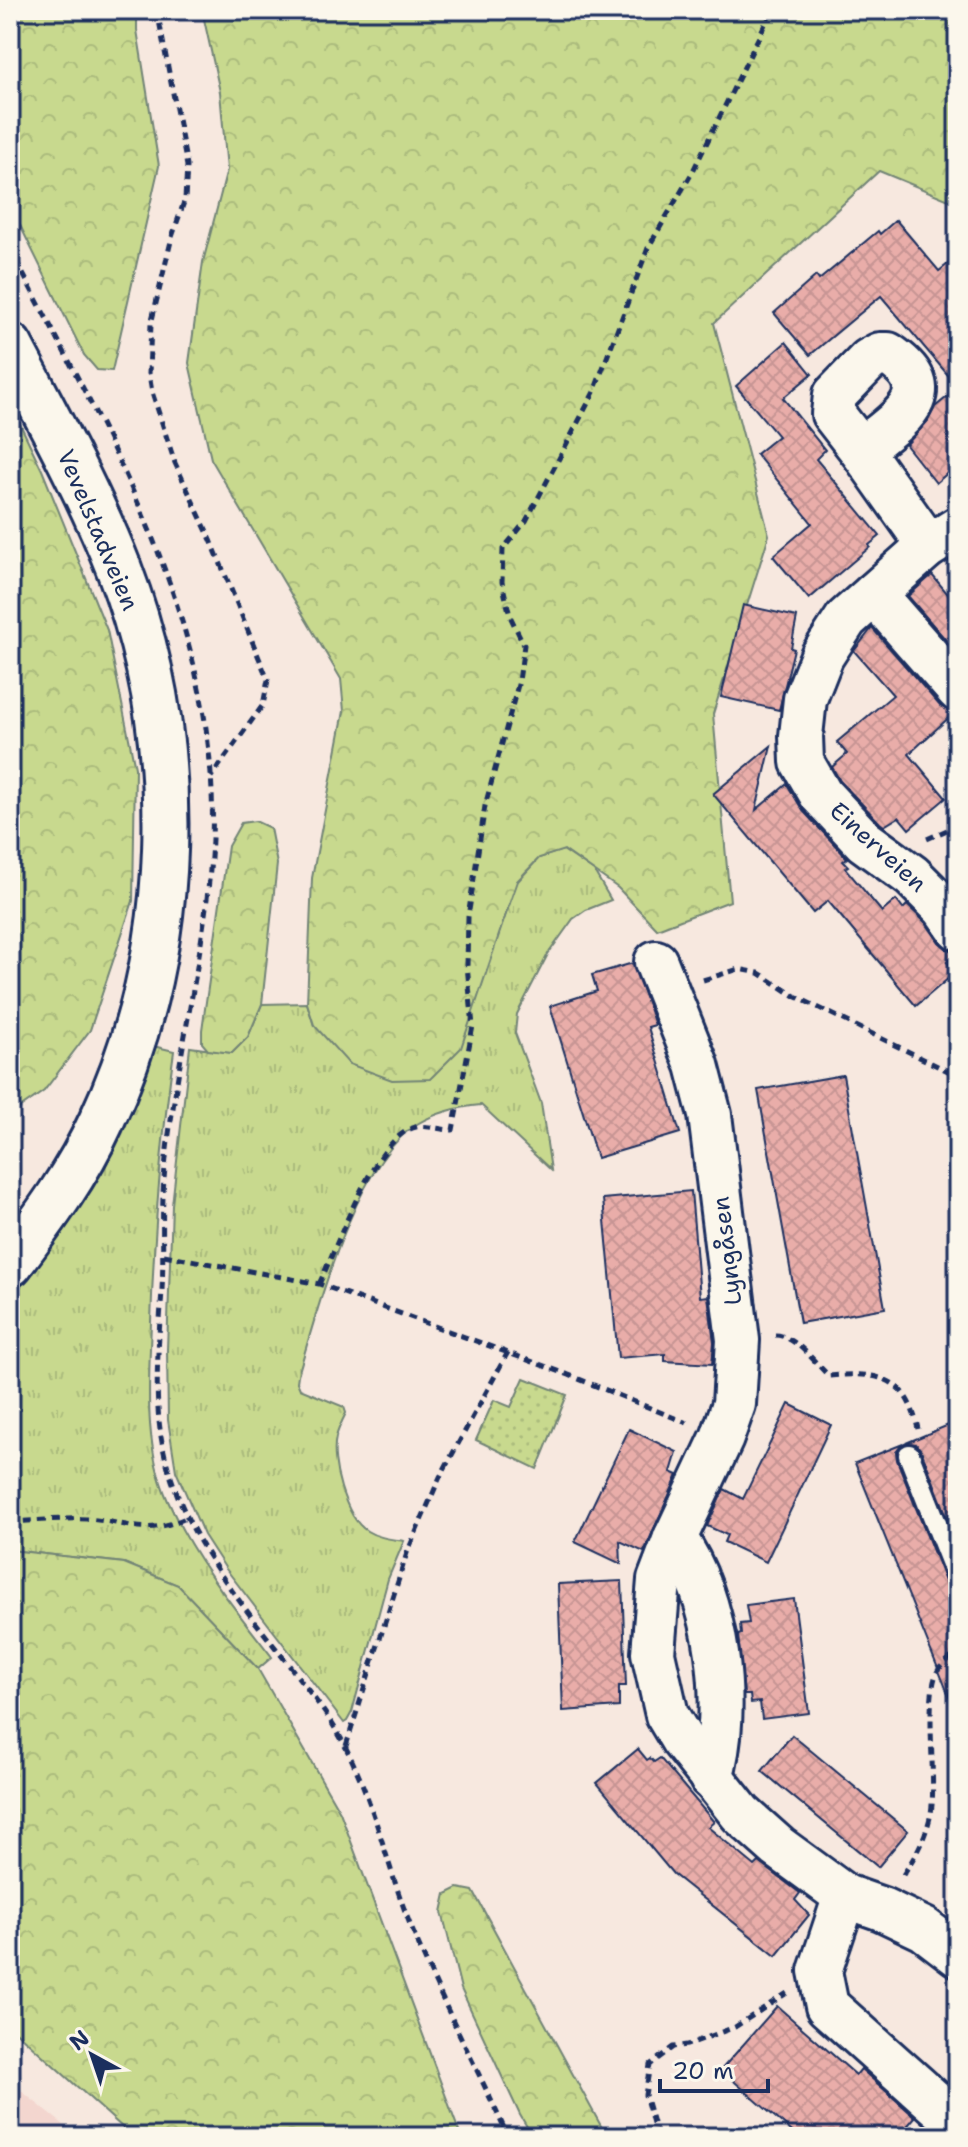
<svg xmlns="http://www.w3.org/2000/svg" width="968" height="2147" viewBox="0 0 968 2147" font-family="'Shantell Sans',sans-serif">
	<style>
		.built { fill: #f3d6cf }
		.grass { fill: url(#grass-tufts); stroke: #728476; stroke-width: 2 }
		.forest { fill: url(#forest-crowns); stroke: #728476; stroke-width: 2 }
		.park { fill: url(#park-dots); stroke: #728476; stroke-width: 2 }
		.building { fill: url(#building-cross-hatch); stroke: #1b2f5e; stroke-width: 2 }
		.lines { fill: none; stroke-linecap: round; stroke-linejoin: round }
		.lane-casing { stroke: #1b2f5e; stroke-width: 26 }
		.street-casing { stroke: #1b2f5e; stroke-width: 48 }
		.secondary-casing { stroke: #1b2f5e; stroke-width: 50 }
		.path { stroke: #1b2f5e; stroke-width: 5; stroke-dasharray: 8 6; stroke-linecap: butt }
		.lane { stroke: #fbf7ec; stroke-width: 20 }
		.street { stroke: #fbf7ec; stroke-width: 42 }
		.secondary { stroke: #fbf7ec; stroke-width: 44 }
		.labels { text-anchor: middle; stroke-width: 7; stroke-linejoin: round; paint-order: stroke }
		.street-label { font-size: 24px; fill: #1b2f5e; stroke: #fbf7ec }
	</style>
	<defs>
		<pattern id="grass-tufts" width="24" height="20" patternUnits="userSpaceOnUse" patternTransform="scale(2)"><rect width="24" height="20" fill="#c8d98e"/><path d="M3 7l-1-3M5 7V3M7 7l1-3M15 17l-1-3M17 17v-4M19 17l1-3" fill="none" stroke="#abbb7d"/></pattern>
		<pattern id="forest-crowns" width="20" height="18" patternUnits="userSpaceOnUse" patternTransform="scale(2)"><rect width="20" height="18" fill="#c8d98e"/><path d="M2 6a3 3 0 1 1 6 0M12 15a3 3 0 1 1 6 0" fill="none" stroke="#abbb7d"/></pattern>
		<pattern id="park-dots" width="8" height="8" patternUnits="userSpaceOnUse" patternTransform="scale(2)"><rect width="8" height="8" fill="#c8d98e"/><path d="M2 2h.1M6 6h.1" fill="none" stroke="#abbb7d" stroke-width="1.8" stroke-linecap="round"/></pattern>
		<pattern id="building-cross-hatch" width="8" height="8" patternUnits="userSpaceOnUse" patternTransform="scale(2)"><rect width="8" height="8" fill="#e9ada9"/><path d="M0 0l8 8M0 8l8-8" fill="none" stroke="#c79594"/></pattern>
	</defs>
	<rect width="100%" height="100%" fill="#f7e8df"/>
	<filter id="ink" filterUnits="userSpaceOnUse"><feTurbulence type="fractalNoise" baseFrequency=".0125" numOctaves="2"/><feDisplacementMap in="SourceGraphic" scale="16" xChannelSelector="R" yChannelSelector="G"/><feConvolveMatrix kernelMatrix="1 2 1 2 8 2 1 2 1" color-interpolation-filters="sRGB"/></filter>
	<g filter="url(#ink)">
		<!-- built -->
		<polygon class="built" points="10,2082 79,2137 10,2137"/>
		<!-- grass -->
		<g class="grass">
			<path d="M563,850L594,871L611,900L586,910L573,919L548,954L517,1014L515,1033L541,1103L551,1170L481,1105C459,1107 437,1112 417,1124C355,1163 319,1306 298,1375L297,1382L300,1389L344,1407L346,1413C342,1421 338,1429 336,1437C330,1461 345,1517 367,1531C378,1538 392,1539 404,1541L388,1579L352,1712L347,1721L344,1723L226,1569L204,1535L176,1471L168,1420L167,1350L172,1205L190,1047L232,1053L248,1037L262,1004L307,1003L314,1026L494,947L518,881L539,858Z"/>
			<path d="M153,1046L174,1051C161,1141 154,1231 151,1322C149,1383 143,1445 168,1501C194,1559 234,1608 272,1657L258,1669L178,1585L124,1563L10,1550V1301L74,1214L99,1174L131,1108Z"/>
		</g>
		<!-- forest -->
		<g class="forest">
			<polygon points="10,10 137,10 137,30 159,166 112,371 97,370 84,355 10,205"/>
			<polygon points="202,10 958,10 958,208 954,202 879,171 714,323 769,535 713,714 730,901 657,929 618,888 564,850 539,858 517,881 461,1048 430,1079 392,1080 349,1064 314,1025 307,1003 312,878 344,711 341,679 211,459 189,363 203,262 227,170 220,92"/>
			<polygon points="10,403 42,470 107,630 135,768 133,901 90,1030 44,1091 10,1115"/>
			<polygon points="255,821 270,828 277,864 262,1004 248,1037 232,1053 208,1050 202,1043 202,1030 228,846 241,823"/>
			<polygon points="10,1550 124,1563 178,1585 258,1669 340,1812 461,2137 133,2137 10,2026"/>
			<polygon points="458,1888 473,1891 607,2137 533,2137 520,2115 461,1989 442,1912 446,1894"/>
		</g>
		<!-- park -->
		<polygon class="park" points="524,1378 567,1395 537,1469 476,1440 494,1400 511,1407"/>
		<!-- building -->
		<g class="building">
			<polygon points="896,220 939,271 958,256 958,387 881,296 810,355 774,313 816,276 819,280 878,231 880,234"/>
			<polygon points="786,342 812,374 783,398 825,450 816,459 880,536 869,545 870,547 809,599 773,556 812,523 756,454 778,436 736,386"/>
			<polygon points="958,388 958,464 936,483 906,445 928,421 935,407"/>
			<polygon points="932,575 958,606 958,654 908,596"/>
			<polygon points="743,605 797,617 791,648 794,649 779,710 721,697"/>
			<polygon points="872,628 940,706 954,713 909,754 946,798 909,829 899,817 884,826 880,823 840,781 832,767 847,754 837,742 893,695 854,651"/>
			<polygon points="771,746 756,810 787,784 803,811 847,858 843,861 848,866 845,868 882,912 896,900 903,909 907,905 926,923 939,942 947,949 958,952 947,962 956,972 916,1006 828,901 813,913 713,794"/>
			<polygon points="633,963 655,1025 648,1027 680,1133 597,1158 550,1006 597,991 592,975"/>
			<polygon points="843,1075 885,1308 800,1323 758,1090"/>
			<polygon points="691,1191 700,1297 708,1296 714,1342 712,1364 665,1361 665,1354 618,1358 603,1199"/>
			<polygon points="789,1404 831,1425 766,1562 724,1542 727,1535 707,1526 724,1489 743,1499"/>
			<polygon points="958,1421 958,1544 921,1450 916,1444 906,1443"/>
			<polygon points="629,1429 677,1452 671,1472 678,1475 644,1552 620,1541 621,1564 575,1542"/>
			<polygon points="903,1444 896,1452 897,1460 946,1584 951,1590 958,1592 958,1718 855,1463"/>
			<polygon points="622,1581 626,1686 619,1686 619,1707 563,1711 558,1584"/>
			<polygon points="794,1599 809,1713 762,1719 760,1702 751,1703 750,1695 744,1695 738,1635 741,1634 740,1624 749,1623 746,1605"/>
			<polygon points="792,1735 908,1831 878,1867 762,1771"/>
			<polygon points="638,1749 647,1760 650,1758 654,1762 660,1758 714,1822 708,1827 755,1866 759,1862 800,1893 795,1900 809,1915 776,1956 673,1874 597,1783"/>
			<polygon points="777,2006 856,2075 861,2069 915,2117 898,2137 798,2137 721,2070"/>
		</g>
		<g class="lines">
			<defs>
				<polyline id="lane" points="909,1455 958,1579"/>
				<g id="street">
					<path d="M880,354H888C947,393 896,421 861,450L833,414L835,395L869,360Z"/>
					<polyline points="861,450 919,532 926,548"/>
					<polyline points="958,528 926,548 846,619 822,656 805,699 801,736 802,762 821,795 864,841 912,876 944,908 958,928"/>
					<polyline points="874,594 958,690"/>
					<polyline points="656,962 697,1065 710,1115 738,1340 734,1404 722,1438 675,1538 659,1580 653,1653 667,1715 682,1740 741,1814 778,1847 845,1896 882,1909 924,1929 958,1955"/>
					<path d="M675,1538C718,1597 732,1708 711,1778"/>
					<polyline points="845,1896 820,1971 827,2006 958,2123"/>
				</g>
				<path id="secondary" d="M10,346C48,419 89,492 119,569C186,743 181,952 101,1122C78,1173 44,1219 10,1264"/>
			</defs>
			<!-- lane casing -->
			<use href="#lane" class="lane-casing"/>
			<!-- street casing -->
			<use href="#street" class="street-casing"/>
			<!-- secondary casing -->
			<use href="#secondary" class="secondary-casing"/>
			<!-- path -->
			<g class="path">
				<polyline points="157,10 187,166 185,199 172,237 151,324 149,374 152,392 175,463 211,540 268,680 263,705 211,777"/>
				<path d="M10,249C109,439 227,634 211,857C205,942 185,1024 173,1108C169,1131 166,1155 164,1179C161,1216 164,1253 162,1290C159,1340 153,1393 162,1442C179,1532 238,1599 292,1669C310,1693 330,1717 344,1744C377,1807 387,1870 414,1934C442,2003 478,2069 508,2137"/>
				<polyline points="927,839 958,825"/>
				<polyline points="703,980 739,969 759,973 795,996 958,1076"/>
				<polyline points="164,1255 319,1284 569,1375 687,1423"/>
				<path d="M319,1284C337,1248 374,1136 416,1127C426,1125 442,1130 453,1130L473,1026L467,966L468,917L485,806L519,681L524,645L510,616L502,582L503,549L526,521L594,392L648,248L692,173L772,10"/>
				<path d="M775,1335C795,1335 815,1363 829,1376C878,1372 906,1375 918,1429"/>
				<path d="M10,1522C35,1521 62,1518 87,1519C130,1522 142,1537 186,1518"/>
				<polyline points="346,1746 407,1553 440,1477 508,1352"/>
				<path d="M903,1875C916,1855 926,1837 931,1813C937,1779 923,1691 939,1669C944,1663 951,1657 958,1653"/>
				<polyline points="657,2137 645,2095 650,2065 673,2047 687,2045 735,2027 787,1993"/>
			</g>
			<!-- lane -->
			<use href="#lane" class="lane"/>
			<!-- street -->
			<use href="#street" class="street"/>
			<!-- secondary -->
			<use href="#secondary" class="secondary"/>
		</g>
	</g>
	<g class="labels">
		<!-- street labels -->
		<g class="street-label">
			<text transform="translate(98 530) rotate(67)" y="8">Vevelstadveien</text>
			<text transform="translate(878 847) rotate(42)" y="8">Einerveien</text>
			<text transform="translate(727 1251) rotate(-97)" y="8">Lyngåsen</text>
		</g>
	</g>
	<!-- margin -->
	<rect width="968" height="2147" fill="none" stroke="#fbf7ec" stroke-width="40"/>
	<rect x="20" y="20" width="928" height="2107" fill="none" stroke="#1b2f5e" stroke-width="3" filter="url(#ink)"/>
	<!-- north arrow -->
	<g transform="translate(92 2055) rotate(320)" stroke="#fbf7ec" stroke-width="6" paint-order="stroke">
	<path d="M0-6L14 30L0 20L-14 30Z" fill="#1b2f5e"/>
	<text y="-12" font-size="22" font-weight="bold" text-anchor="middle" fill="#1b2f5e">N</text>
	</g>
	<!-- scale -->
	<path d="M660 2079v12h108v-12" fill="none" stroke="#1b2f5e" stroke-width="4"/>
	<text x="672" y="2079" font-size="24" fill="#1b2f5e" stroke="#fbf7ec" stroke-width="6" paint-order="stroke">20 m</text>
</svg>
